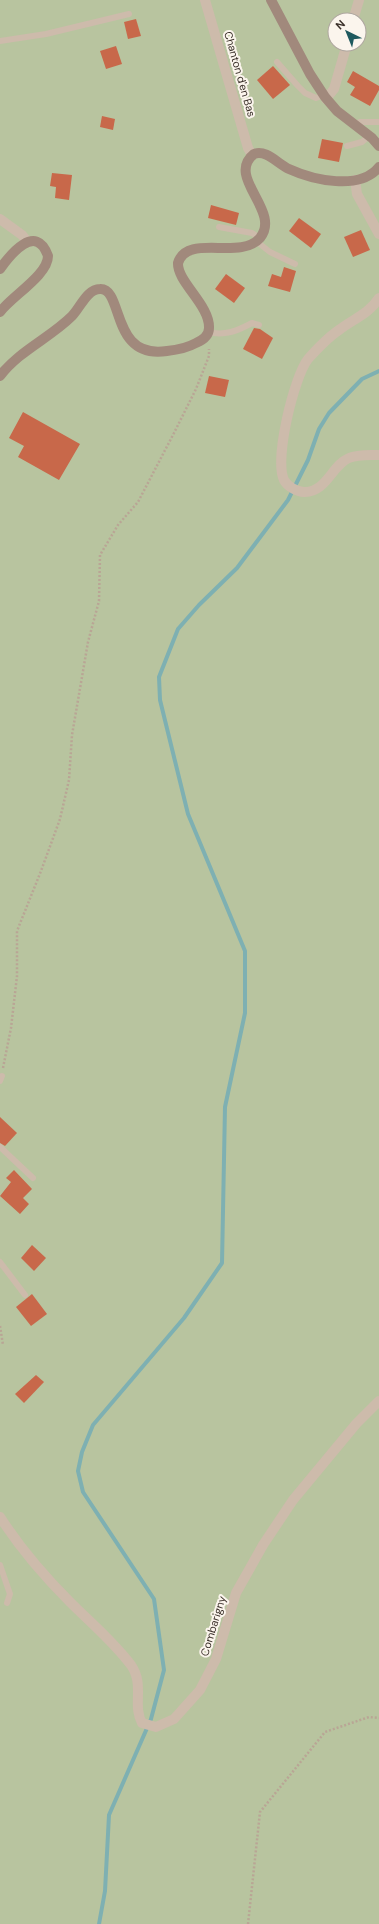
<svg xmlns="http://www.w3.org/2000/svg" width="379" height="1924" viewBox="0 0 379 1924" font-family="'DM Sans',sans-serif">
	<style>
		.green { fill: #b8c49f; fill-rule: evenodd }
		.lines { fill: none; stroke-linecap: round; stroke-linejoin: round }
		.stream { stroke: #7eb0b2; stroke-width: 4 }
		.building { fill: #c8684a }
		.path { stroke: #b9a595; stroke-width: 2.5; stroke-dasharray: 2 2; stroke-linecap: butt }
		.lane { stroke: #cdbbab; stroke-width: 6 }
		.street { stroke: #cdbbab; stroke-width: 10 }
		.secondary { stroke: #a1897c; stroke-width: 10 }
		.labels { text-anchor: middle; stroke-width: 4; stroke-linejoin: round; paint-order: stroke }
		.street-label { font-size: 11px; fill: #3a302a; stroke: #fbf5ed }
	</style>
	<rect width="100%" height="100%" fill="#f4ebe0"/>
	<!-- green -->
	<path class="green" d="M0,0H379V1924H0ZM335,20H359V44H335Z"/>
	<g class="lines">
		<!-- stream -->
		<polyline class="stream" points="99,1924 105,1891 109,1815 151,1719 164,1670 154,1599 83,1492 78,1471 82,1452 93,1425 184,1318 222,1263 225,1107 245,1013 245,951 188,814 160,700 159,677 178,629 199,605 237,568 288,500 308,460 319,429 329,413 362,379 379,371"/>
	</g>
	<!-- building -->
	<g class="building">
		<polygon points="136,19 141,36 128,39 124,22"/>
		<polygon points="116,46 122,64 106,69 100,51"/>
		<polygon points="273,66 290,85 273,99 257,80"/>
		<polygon points="353,71 379,86 379,90 370,106 350,95 355,87 347,82"/>
		<polygon points="102,116 115,119 113,130 100,127"/>
		<polygon points="322,139 343,143 339,162 318,158"/>
		<polygon points="52,173 72,175 69,200 55,198 56,187 50,186"/>
		<polygon points="211,205 239,213 236,225 208,218"/>
		<polygon points="299,218 321,234 311,248 289,231"/>
		<polygon points="361,230 370,250 353,257 344,237"/>
		<polygon points="284,267 296,271 290,292 268,286 272,274 281,277"/>
		<polygon points="226,274 245,288 234,303 215,289"/>
		<polygon points="254,328 260,329 273,338 262,359 243,349"/>
		<polygon points="209,376 229,380 225,397 205,393"/>
		<polygon points="23,412 80,444 59,480 18,457 24,446 9,438"/>
		<polygon points="0,1117 17,1133 5,1146 0,1143"/>
		<polygon points="14,1170 32,1189 23,1198 29,1204 20,1214 0,1196 11,1182 6,1178"/>
		<polygon points="32,1245 46,1258 34,1271 21,1258"/>
		<polygon points="32,1294 47,1314 31,1326 16,1307"/>
		<polygon points="36,1375 44,1382 24,1403 15,1394"/>
	</g>
	<g class="lines">
		<!-- path -->
		<g class="path">
			<polyline points="3,1068 11,1028 17,976 17,931 41,871 60,819 69,780 72,735 88,642 99,601 100,555 118,525 138,502 174,433 196,389 209,356 209,349"/>
			<polyline points="0,1326 3,1345"/>
			<polyline points="248,1924 260,1812 325,1732 369,1717 379,1718"/>
		</g>
		<!-- lane -->
		<g class="lane">
			<polyline points="0,41 46,34 129,14"/>
			<polyline points="277,62 298,86 305,93 316,98 324,95"/>
			<polyline points="354,125 360,122 379,122"/>
			<polyline points="347,146 362,142 369,136"/>
			<polyline points="219,227 252,233 260,238"/>
			<polyline points="256,241 270,252 295,264"/>
			<path d="M208,332C225,336 237,331 252,323L259,325"/>
			<polyline points="0,1081 2,1076"/>
			<polyline points="0,1147 33,1178"/>
			<polyline points="0,1262 25,1295"/>
			<polyline points="0,1565 10,1594 7,1603"/>
		</g>
		<!-- street -->
		<g class="street">
			<polyline points="205,0 248,148 252,155"/>
			<polyline points="353,20 359,0"/>
			<polyline points="326,99 334,89 347,44"/>
			<polyline points="355,180 357,194 379,234"/>
			<polyline points="0,219 22,235 28,242"/>
			<path d="M379,298C369,314 353,319 339,330C327,338 317,349 308,359C294,377 274,459 284,480C287,486 297,492 304,492C326,493 332,465 349,458C358,454 369,455 379,455"/>
			<path d="M0,1517C20,1548 44,1576 70,1602C91,1623 113,1641 131,1665C145,1685 132,1705 142,1723L156,1727L174,1719L200,1690L216,1659L236,1593L263,1545L293,1500L356,1424L379,1401"/>
		</g>
		<!-- secondary -->
		<g class="secondary">
			<polyline points="271,0 310,74 325,97 337,111 372,138 379,146"/>
			<path d="M0,269C10,255 36,222 48,256C48,275 12,296 0,312"/>
			<path d="M0,376C20,350 50,338 72,316C80,308 87,289 100,289C124,288 110,360 167,351C177,350 187,348 196,343C203,340 209,335 209,328C210,305 177,282 178,263C187,233 240,261 260,238C282,211 225,177 254,154C266,149 278,164 289,169C313,180 360,191 379,167"/>
		</g>
	</g>
	<g class="labels">
		<!-- street labels -->
		<g class="street-label">
			<text transform="translate(240 74) rotate(74)" y="4">Chanton d'en Bas</text>
			<text transform="translate(213 1626) rotate(-73)" y="4">Combarigny</text>
		</g>
	</g>
	<!-- north arrow -->
	<g transform="translate(347 32) rotate(317)"><circle r="19" fill="#fbf5ed" stroke="#aea69f"/>
	<path d="M0-3L7 15L0 10L-7 15Z" fill="#1e595e"/>
	<text y="-6" font-size="11" font-weight="bold" text-anchor="middle" fill="#3a302a">N</text>
	</g>
</svg>
